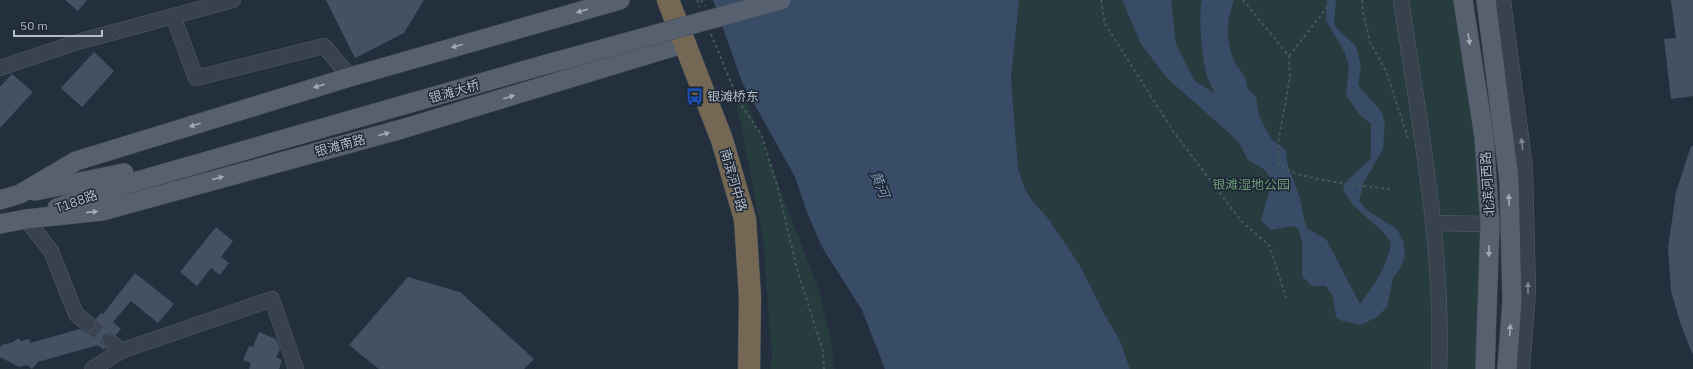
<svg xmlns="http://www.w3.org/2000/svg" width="1693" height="369" viewBox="0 0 1693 369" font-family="'IBM Plex Sans','Noto Sans SC',sans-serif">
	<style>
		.green { fill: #263c3f }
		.water { fill: #394c67 }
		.building { fill: #455162 }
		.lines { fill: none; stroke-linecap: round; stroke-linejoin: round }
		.minor-tunnel { stroke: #3a4453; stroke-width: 15; stroke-dasharray: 15 8; stroke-linecap: butt }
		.minor-casing { stroke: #565f6c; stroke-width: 16 }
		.major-casing { stroke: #414a57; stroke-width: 20 }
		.highway-casing { stroke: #434c59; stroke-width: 23 }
		.path { stroke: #44595c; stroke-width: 2; stroke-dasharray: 3 3; stroke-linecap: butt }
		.minor { stroke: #38414e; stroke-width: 15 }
		.major { stroke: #56606e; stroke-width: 19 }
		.highway { stroke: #746855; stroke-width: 22 }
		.major-bridge-casing { stroke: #414a57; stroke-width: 20; stroke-linecap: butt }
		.major-bridge { stroke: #56606e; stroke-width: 19 }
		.oneway { fill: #a1aab7 }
		.oneway2 { fill: #7c8592 }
		.labels { text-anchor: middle; stroke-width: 3; stroke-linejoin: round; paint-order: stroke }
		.street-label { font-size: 13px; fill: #b4bcc9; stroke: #1d2633 }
		.poi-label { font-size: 13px; fill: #b4bcc9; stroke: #1d2633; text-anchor: start }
		.park-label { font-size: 13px; fill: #6b9a76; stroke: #1d2633 }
		.water-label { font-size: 14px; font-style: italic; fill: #7c92b1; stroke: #1d2633 }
	</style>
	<rect width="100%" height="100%" fill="#242f3e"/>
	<!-- green -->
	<g class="green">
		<polygon points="1019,0 1463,0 1484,137 1485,369 1130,369 1120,341 1047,217 1034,203 1025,188 1018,168 1011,79"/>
		<polygon points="746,100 820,293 832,344 834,369 770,369 772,356 763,237 737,106"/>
	</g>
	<!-- water -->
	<g class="water">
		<polygon points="713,0 1019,0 1011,79 1018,168 1025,189 1034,203 1047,217 1079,264 1105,315 1120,341 1130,369 885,369 862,310 822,247 807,212 795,177 742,82"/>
		<path d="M1122,0H1171L1176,44L1195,81L1214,93C1213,88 1209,82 1207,76C1202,59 1198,17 1202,0H1234C1227,22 1225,35 1233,58C1237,69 1248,76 1247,88L1256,97L1259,116L1271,139L1286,150L1287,163L1299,195L1305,223L1308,229L1326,239L1360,304C1374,285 1388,266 1391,242L1383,232L1354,206L1343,190L1344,184L1371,158V124L1360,115L1346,95L1349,66L1345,53L1326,20L1327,0H1336L1334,22L1337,29L1356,46L1361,66L1358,85L1381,111L1385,123L1383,149L1364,182L1359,201L1368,211L1397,229L1403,241L1405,255L1401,267L1393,278L1387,307L1377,317L1361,325L1342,321L1336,317L1333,297L1326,286H1312L1302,276V241L1298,228L1291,226L1271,230L1261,220L1272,181L1265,170L1248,160L1238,141L1167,78L1141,44Z"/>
	</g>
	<!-- building -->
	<g class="building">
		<polygon points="65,0 87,0 78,11"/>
		<polygon points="326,0 424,0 404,33 355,58"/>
		<polygon points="1671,0 1693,0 1693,96 1671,99 1664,39 1676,38"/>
		<polygon points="94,52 114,71 82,107 61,88"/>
		<polygon points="12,74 33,92 0,128 0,87"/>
		<polygon points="1691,146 1693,146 1693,355 1681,325 1671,291 1668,248 1676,192"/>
		<polygon points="216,227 233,241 221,257 229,263 220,275 211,268 197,286 180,272"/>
		<polygon points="135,273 174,304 158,323 131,301 113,322 121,329 116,335 109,333 104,336 102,341 105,349 104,350 98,345 38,362 32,369 27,365 19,367 0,357 0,347 2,345 14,342 18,338 21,341 29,339 30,343 80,329 85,332 91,331 96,325 95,320 101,313 103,314"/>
		<polygon points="408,277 460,292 534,359 524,369 379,369 349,345"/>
		<polygon points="259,332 276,339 280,349 276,357 282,360 279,369 249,369 251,363 243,360 249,346 253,347"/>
	</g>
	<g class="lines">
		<!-- minor-tunnel -->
		<polyline class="minor-tunnel" points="87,323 111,342"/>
		<defs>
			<g id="minor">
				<path d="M1401,0C1419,122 1444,246 1439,369"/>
				<polyline points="1503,0 1525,168 1528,291 1522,369"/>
				<polyline points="173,16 196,78 324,46 350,77"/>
				<polyline points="0,68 81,41 233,0"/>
				<polyline points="26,219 51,251 76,314 87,323"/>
				<polyline points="1433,223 1490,224"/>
				<polyline points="111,342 121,351 272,299 296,369"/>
				<polyline points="92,369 121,351"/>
			</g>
			<g id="major">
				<polyline points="1463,0 1484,137 1490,224 1485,369"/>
				<polyline points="1486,0 1509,180 1512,301 1507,369"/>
				<polyline points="35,191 124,173"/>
				<polyline points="0,200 20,194 76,161 350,77 620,0"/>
				<polyline points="57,208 127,184"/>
				<polyline points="0,224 26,219 102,211 402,129 686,43"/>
			</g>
			<polyline id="highway" points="668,0 722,140 745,219 750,297 749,369"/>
		</defs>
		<!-- minor casing -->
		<use href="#minor" class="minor-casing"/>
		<!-- major casing -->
		<use href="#major" class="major-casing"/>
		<!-- highway casing -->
		<use href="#highway" class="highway-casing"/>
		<!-- path -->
		<g class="path">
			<polyline points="697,0 700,7"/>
			<polyline points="701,0 705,6"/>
			<polyline points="1101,0 1105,24 1173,131 1241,221 1269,245 1287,301"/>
			<path d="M1243,0L1289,56L1290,77L1278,143L1279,165C1296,180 1366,186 1391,189"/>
			<polyline points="1362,0 1363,12 1370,42 1386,71 1408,138"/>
			<polyline points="711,34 739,102 761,134 777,185 797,269 823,351 824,369"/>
			<polyline points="1289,56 1333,0"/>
		</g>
		<!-- minor -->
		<use href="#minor" class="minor"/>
		<!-- major -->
		<use href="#major" class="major"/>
		<!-- highway -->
		<use href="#highway" class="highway"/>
		<defs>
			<polyline id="major-bridge" points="127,184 540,66 781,0"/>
		</defs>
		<!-- major-bridge casing -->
		<use href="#major-bridge" class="major-bridge-casing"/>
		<!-- major-bridge -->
		<use href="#major-bridge" class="major-bridge"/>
	</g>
	<!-- one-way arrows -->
	<defs><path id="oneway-solid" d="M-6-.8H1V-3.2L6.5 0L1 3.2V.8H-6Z"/></defs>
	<g class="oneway">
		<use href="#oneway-solid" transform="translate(582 11) rotate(164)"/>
		<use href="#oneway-solid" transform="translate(1469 39) rotate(81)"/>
		<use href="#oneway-solid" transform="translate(457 46) rotate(164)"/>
		<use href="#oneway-solid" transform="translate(319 86) rotate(163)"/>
		<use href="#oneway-solid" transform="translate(509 97) rotate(-17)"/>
		<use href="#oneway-solid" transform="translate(195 125) rotate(163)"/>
		<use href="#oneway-solid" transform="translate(384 134) rotate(-15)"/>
		<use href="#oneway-solid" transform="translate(218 178) rotate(-15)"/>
		<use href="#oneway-solid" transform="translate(1509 200) rotate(-92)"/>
		<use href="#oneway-solid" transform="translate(92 212) rotate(-6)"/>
		<use href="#oneway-solid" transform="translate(1489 251) rotate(91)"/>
		<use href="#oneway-solid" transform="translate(1510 330) rotate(-86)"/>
	</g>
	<g class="oneway2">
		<use href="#oneway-solid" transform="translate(1522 144) rotate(-98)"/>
		<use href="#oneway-solid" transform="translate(1528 288) rotate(-90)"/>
	</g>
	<!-- icons -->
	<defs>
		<symbol id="bus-bare" viewBox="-9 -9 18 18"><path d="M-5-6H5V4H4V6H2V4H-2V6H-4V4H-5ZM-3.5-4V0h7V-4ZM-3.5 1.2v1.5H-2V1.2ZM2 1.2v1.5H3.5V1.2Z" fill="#1a4fb4" stroke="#1d2633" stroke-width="2.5" paint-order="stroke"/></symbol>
	</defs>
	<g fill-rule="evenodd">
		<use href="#bus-bare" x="682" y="84" width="25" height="25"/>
	</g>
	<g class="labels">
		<!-- street labels -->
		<g class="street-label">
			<text transform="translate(454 91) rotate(-16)" y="5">银滩大桥</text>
			<text transform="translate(340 145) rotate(-15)" y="5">银滩南路</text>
			<text transform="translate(734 180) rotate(74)" y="5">南滨河中路</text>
			<text transform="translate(1487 184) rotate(-94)" y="5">北滨河西路</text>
			<text transform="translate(76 201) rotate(-19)" y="5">T188路</text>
		</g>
		<!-- poi labels -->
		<g class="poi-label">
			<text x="707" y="101">银滩桥东</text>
		</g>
		<!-- park labels -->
		<g class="park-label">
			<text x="1251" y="189">银滩湿地公园</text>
		</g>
		<!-- water labels -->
		<g class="water-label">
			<text transform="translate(880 184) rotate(68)" y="5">黄河</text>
		</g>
	</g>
	<!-- scale -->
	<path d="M14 30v6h88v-6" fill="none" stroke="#b4bcc9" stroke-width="2"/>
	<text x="20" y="30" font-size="12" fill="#b4bcc9" stroke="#1d2633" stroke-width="3" paint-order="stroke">50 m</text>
</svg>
